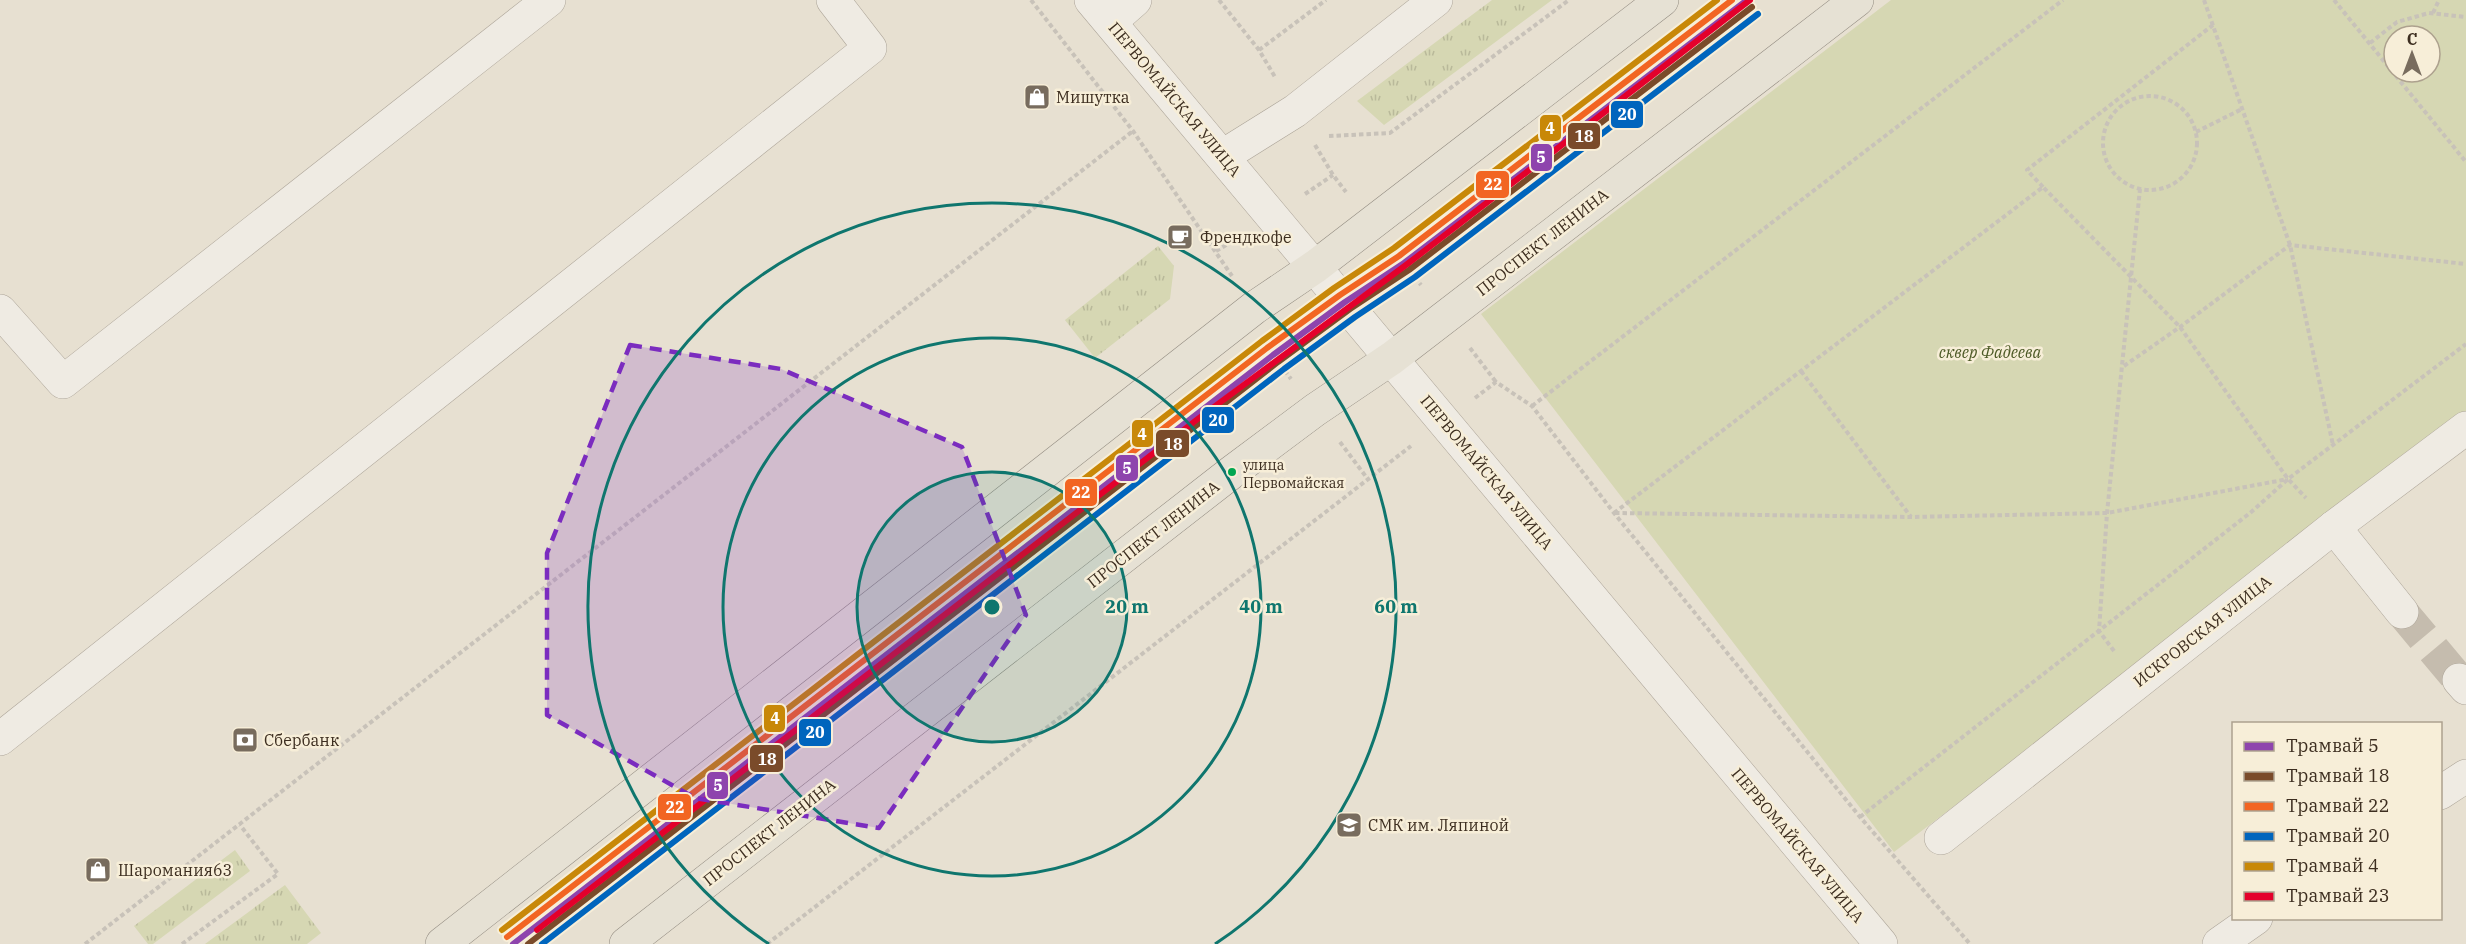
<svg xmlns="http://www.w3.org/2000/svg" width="2466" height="944" viewBox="0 0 2466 944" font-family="'IBM Plex Serif',serif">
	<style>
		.grass { fill: url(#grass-tufts) }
		.park { fill: #d6d7b3; fill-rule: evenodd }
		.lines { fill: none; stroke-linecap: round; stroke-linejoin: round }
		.minor-tunnel { stroke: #c5bcae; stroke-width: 33; stroke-dasharray: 33 16; stroke-linecap: butt }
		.minor-casing { stroke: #ada599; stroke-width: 34 }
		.major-casing { stroke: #928b80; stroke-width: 34 }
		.path { stroke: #c8c2b9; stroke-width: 4; stroke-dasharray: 4.5 3; stroke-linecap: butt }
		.minor { stroke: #efebe3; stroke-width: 33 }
		.major { stroke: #e6e1d4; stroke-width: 33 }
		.tram-1-casing { stroke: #f7eed8; stroke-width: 10 }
		.tram-2-casing { stroke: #f7eed8; stroke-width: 10 }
		.tram-3-casing { stroke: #f7eed8; stroke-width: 10 }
		.tram-4-casing { stroke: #f7eed8; stroke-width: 10 }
		.tram-5-casing { stroke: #f7eed8; stroke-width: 10 }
		.tram-6-casing { stroke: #f7eed8; stroke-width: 10 }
		.tram-1 { stroke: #8e44ad; stroke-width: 6 }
		.tram-2 { stroke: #7a4b2a; stroke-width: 6 }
		.tram-3 { stroke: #f26522; stroke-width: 6 }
		.tram-4 { stroke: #0065bd; stroke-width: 6 }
		.tram-5 { stroke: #c88808; stroke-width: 6 }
		.tram-6 { stroke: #e4002b; stroke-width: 6 }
		.marked { fill: #7b2cbf; fill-opacity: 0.2; stroke: #7b2cbf; stroke-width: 4.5; stroke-dasharray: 12 8; stroke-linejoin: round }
		.ring { fill: none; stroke: #0f766e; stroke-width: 3 }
		.bus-dot { fill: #00a651; stroke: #f7eed8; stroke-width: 2 }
		.labels { text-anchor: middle; stroke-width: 5; stroke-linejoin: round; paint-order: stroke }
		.bus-label { font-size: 14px; fill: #3d2e20; stroke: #f7eed8; text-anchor: start }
		.poi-label { font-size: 16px; fill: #3d2e20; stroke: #f7eed8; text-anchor: start }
		.street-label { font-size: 16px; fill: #3d2e20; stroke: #f7eed8 }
		.park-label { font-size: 16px; font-style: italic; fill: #4d5a26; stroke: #f7eed8 }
		.centre { fill: #0f766e; stroke: #f7eed8; stroke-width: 3 }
		.ring-label { font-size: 18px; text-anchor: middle; font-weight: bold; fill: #0f766e; stroke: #f7eed8; stroke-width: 5; stroke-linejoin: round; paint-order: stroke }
		.line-badge { stroke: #f7eed8; stroke-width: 2 }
		.badge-label { font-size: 16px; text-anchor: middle; font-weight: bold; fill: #fff }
	</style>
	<defs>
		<pattern id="grass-tufts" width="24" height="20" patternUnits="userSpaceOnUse" patternTransform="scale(1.5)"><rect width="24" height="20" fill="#d6d7b3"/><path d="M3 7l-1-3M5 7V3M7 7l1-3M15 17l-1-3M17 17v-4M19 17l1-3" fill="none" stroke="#b9b99a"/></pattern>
	</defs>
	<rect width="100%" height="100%" fill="#e7e0d1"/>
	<!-- grass -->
	<g class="grass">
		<polygon points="1492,0 1552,0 1384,125 1357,101"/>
		<polygon points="1158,246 1174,266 1170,299 1095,358 1065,320"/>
		<polygon points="235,850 250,871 153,944 148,944 134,926"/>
		<polygon points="285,885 321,933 307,944 205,944"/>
	</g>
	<!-- park -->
	<path class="park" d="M1891,0H2466V415L1894,852L1481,314ZM2394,36H2430V72H2394Z"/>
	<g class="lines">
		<!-- minor-tunnel -->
		<polyline class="minor-tunnel" points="2402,612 2459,680"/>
		<defs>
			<g id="minor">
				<polyline points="1091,0 1881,944"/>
				<polyline points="1110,22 1135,0"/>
				<polyline points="1223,156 1295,111 1436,0"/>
				<polyline points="0,311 63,382 549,0"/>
				<polyline points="2334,527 2402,612"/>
				<polyline points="2459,680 2466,688"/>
				<polyline points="0,739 870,48 833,0"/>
				<polyline points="2440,793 2466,776"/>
				<polyline points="1941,838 2334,527 2466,428"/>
				<polyline points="2219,944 2256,918"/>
			</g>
			<g id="major">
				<polyline points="442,944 1254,308 1316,266 1662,0"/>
				<polyline points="626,944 1232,472 1315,410 1392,358 1857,0"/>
			</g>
		</defs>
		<!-- minor casing -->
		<use href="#minor" class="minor-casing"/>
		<!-- major casing -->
		<use href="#major" class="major-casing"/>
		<!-- path -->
		<g class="path">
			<polyline points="1031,0 1133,131 1232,276"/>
			<polyline points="1219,0 1259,50 1275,77"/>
			<polyline points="2204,0 2290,245 2333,445"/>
			<polyline points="2334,0 2466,162"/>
			<polyline points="2433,13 2439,0"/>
			<polyline points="2370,43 2397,22 2429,13 2466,17"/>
			<polyline points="1259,50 1326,0"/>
			<circle cx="2150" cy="143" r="47"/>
			<polyline points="2196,132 2242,109"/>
			<polyline points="1329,136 1390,133 1569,0"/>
			<polyline points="1315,145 1333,175 1346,192"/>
			<polyline points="2043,187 2027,170 2213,25"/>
			<polyline points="1305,194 1333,175"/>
			<polyline points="1216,251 1238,238"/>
			<polyline points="1396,254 1421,285"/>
			<polyline points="1270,345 1273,355 1291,379"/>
			<polyline points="1470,348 1496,382"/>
			<polyline points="2124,366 2180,327 2290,245 2466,264"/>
			<polyline points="1801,371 1911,517"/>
			<polyline points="1475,398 1496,382 1532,406 1614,513 1860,817 1970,944"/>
			<polyline points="1532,406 2063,0"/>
			<polyline points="1340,442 1367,478"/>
			<polyline points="1614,513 2043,187 2180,327 2288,479 2306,498"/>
			<polyline points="1615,513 1911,517 2107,513 2288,479"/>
			<polyline points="2114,651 2099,631 2107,513 2140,189"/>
			<polyline points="1860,817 2250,513 2288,479 2466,344"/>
			<polyline points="85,944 1133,131"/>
			<polyline points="182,944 278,874 240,825"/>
			<polyline points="767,944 1411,446"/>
		</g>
		<!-- minor -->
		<use href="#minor" class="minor"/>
		<!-- major -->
		<use href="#major" class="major"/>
		<defs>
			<polyline id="tram-1" points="513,944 1273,355 1345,302 1404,263 1747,0"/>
			<polyline id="tram-2" points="528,944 1278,362 1350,309 1409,270 1752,7"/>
			<polyline id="tram-3" points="507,937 1267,348 1340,295 1399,256 1732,0"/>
			<polyline id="tram-4" points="542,944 1284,369 1355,317 1415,277 1758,14"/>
			<polyline id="tram-5" points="502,930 1262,341 1334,288 1394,248 1717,0"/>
			<polyline id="tram-6" points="537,930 1199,418 1406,265 1750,0"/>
		</defs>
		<!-- tram-1 casing -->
		<use href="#tram-1" class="tram-1-casing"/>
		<!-- tram-2 casing -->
		<use href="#tram-2" class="tram-2-casing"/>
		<!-- tram-3 casing -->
		<use href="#tram-3" class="tram-3-casing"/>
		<!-- tram-4 casing -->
		<use href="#tram-4" class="tram-4-casing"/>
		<!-- tram-5 casing -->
		<use href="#tram-5" class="tram-5-casing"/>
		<!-- tram-6 casing -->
		<use href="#tram-6" class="tram-6-casing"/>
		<!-- tram-1 -->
		<use href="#tram-1" class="tram-1"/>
		<!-- tram-2 -->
		<use href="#tram-2" class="tram-2"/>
		<!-- tram-3 -->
		<use href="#tram-3" class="tram-3"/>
		<!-- tram-4 -->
		<use href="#tram-4" class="tram-4"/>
		<!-- tram-5 -->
		<use href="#tram-5" class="tram-5"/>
		<!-- tram-6 -->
		<use href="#tram-6" class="tram-6"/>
	</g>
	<!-- marked area -->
	<path class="marked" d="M630,345L781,369L962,447L1026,615L879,828L695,798L547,715V553Z"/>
	<!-- distance rings -->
	<circle cx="992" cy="607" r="135" fill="#0f766e" fill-opacity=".12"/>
	<g class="ring">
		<circle cx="992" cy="607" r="135"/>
		<circle cx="992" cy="607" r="269"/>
		<path d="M769 944A404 404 0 1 1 1215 944"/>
	</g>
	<!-- icons -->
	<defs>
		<symbol id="shop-square" viewBox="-11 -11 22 22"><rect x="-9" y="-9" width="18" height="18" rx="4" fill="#786c5e" stroke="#f7eed8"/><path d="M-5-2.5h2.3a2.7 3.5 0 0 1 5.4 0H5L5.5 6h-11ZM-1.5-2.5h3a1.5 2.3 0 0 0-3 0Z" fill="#fff"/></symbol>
		<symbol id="cafe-square" viewBox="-11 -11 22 22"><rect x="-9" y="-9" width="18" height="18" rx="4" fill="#786c5e" stroke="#f7eed8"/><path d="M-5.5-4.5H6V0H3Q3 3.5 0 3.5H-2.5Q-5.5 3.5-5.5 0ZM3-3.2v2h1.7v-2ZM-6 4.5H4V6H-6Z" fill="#fff"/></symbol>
		<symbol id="bank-square" viewBox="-11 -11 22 22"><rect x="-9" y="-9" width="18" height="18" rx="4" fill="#786c5e" stroke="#f7eed8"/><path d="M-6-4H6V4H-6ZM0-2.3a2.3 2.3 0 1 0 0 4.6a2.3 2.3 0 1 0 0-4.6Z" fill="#fff"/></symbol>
		<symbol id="university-square" viewBox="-11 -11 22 22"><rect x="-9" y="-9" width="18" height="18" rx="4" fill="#786c5e" stroke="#f7eed8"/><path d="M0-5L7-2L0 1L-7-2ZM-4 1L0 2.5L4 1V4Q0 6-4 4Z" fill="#fff"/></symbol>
	</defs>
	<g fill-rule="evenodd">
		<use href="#shop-square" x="1022" y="82" width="30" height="30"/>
		<use href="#cafe-square" x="1165" y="222" width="30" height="30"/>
		<use href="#bank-square" x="230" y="725" width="30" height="30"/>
		<use href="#university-square" x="1334" y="810" width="30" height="30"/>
		<use href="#shop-square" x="83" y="855" width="30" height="30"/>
	</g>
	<!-- markers -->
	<circle class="bus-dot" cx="1232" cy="472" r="5"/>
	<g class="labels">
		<!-- bus labels -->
		<g class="bus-label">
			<text x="1243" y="470">улица<tspan x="1243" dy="18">Первомайская</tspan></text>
		</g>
		<!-- poi labels -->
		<g class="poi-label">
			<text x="1056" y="103">Мишутка</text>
			<text x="1200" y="243">Френдкофе</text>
			<text x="264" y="746">Сбербанк</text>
			<text x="1368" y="831">СМК им. Ляпиной</text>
			<text x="118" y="876">Шаромания63</text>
		</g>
		<!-- street labels -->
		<g class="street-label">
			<text transform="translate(1175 99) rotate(50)" y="6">ПЕРВОМАЙСКАЯ УЛИЦА</text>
			<text transform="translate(1542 242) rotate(-38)" y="6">ПРОСПЕКТ ЛЕНИНА</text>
			<text transform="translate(1487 472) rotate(50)" y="6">ПЕРВОМАЙСКАЯ УЛИЦА</text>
			<text transform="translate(1153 534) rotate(-38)" y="6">ПРОСПЕКТ ЛЕНИНА</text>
			<text transform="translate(2202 631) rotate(-38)" y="6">ИСКРОВСКАЯ УЛИЦА</text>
			<text transform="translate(769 832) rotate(-38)" y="6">ПРОСПЕКТ ЛЕНИНА</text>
			<text transform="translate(1798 845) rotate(50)" y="6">ПЕРВОМАЙСКАЯ УЛИЦА</text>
		</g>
		<!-- park labels -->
		<g class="park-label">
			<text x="1990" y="358">сквер Фадеева</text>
		</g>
	</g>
	<circle cx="992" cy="607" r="9" class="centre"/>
	<g class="ring-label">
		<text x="1127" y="613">20 m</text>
		<text x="1261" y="613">40 m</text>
		<text x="1396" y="613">60 m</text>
	</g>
	<g class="line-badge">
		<rect x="1610" y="100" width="34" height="29" rx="6" fill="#0065bd"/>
		<rect x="1539" y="114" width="23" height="28" rx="6" fill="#c88808"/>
		<rect x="1567" y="122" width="34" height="28" rx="6" fill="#7a4b2a"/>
		<rect x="1530" y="143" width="23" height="29" rx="6" fill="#8e44ad"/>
		<rect x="1475" y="170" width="35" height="29" rx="6" fill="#f26522"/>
		<rect x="1201" y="406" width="34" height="28" rx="6" fill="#0065bd"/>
		<rect x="1131" y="419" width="23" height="29" rx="6" fill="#c88808"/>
		<rect x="1155" y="429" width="35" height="29" rx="6" fill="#7a4b2a"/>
		<rect x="1115" y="454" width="24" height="28" rx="6" fill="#8e44ad"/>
		<rect x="1064" y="478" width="34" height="29" rx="6" fill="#f26522"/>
		<rect x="763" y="704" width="23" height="29" rx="6" fill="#c88808"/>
		<rect x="798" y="718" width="34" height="29" rx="6" fill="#0065bd"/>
		<rect x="749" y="744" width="35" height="29" rx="6" fill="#7a4b2a"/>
		<rect x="706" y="771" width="23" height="29" rx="6" fill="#8e44ad"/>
		<rect x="657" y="793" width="35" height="28" rx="6" fill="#f26522"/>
	</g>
	<g class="badge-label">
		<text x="1627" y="120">20</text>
		<text x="1550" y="134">4</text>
		<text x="1584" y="142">18</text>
		<text x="1541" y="163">5</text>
		<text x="1493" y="190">22</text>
		<text x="1218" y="426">20</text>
		<text x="1142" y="440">4</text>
		<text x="1173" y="450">18</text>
		<text x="1127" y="474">5</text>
		<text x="1081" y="498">22</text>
		<text x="775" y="724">4</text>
		<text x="815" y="738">20</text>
		<text x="767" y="765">18</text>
		<text x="718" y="791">5</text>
		<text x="675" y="813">22</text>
	</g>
	<!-- legend -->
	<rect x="2232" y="722" width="210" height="198" fill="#f7eed8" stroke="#ada18e" stroke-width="1.5"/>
	<rect x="2244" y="742" width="30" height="9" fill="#8e44ad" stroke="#ada18e" stroke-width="1.5"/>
	<text x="2286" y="752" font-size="18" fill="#3d2e20">Трамвай 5</text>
	<rect x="2244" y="772" width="30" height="9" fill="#7a4b2a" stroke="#ada18e" stroke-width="1.5"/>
	<text x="2286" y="782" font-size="18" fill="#3d2e20">Трамвай 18</text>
	<rect x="2244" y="802" width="30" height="9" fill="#f26522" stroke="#ada18e" stroke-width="1.5"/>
	<text x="2286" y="812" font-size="18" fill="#3d2e20">Трамвай 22</text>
	<rect x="2244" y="832" width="30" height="9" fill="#0065bd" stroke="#ada18e" stroke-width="1.5"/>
	<text x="2286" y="842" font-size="18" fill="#3d2e20">Трамвай 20</text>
	<rect x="2244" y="862" width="30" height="9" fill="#c88808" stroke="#ada18e" stroke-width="1.5"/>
	<text x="2286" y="872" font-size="18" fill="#3d2e20">Трамвай 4</text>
	<rect x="2244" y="892" width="30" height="9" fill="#e4002b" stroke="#ada18e" stroke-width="1.5"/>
	<text x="2286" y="902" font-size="18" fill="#3d2e20">Трамвай 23</text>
	<!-- north arrow -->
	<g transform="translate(2412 54)"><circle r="28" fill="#f7eed8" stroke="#ada18e" stroke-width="1.5"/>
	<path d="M0-4.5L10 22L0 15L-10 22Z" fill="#786c5e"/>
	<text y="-9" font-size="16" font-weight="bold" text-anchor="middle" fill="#3d2e20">С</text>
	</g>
</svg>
